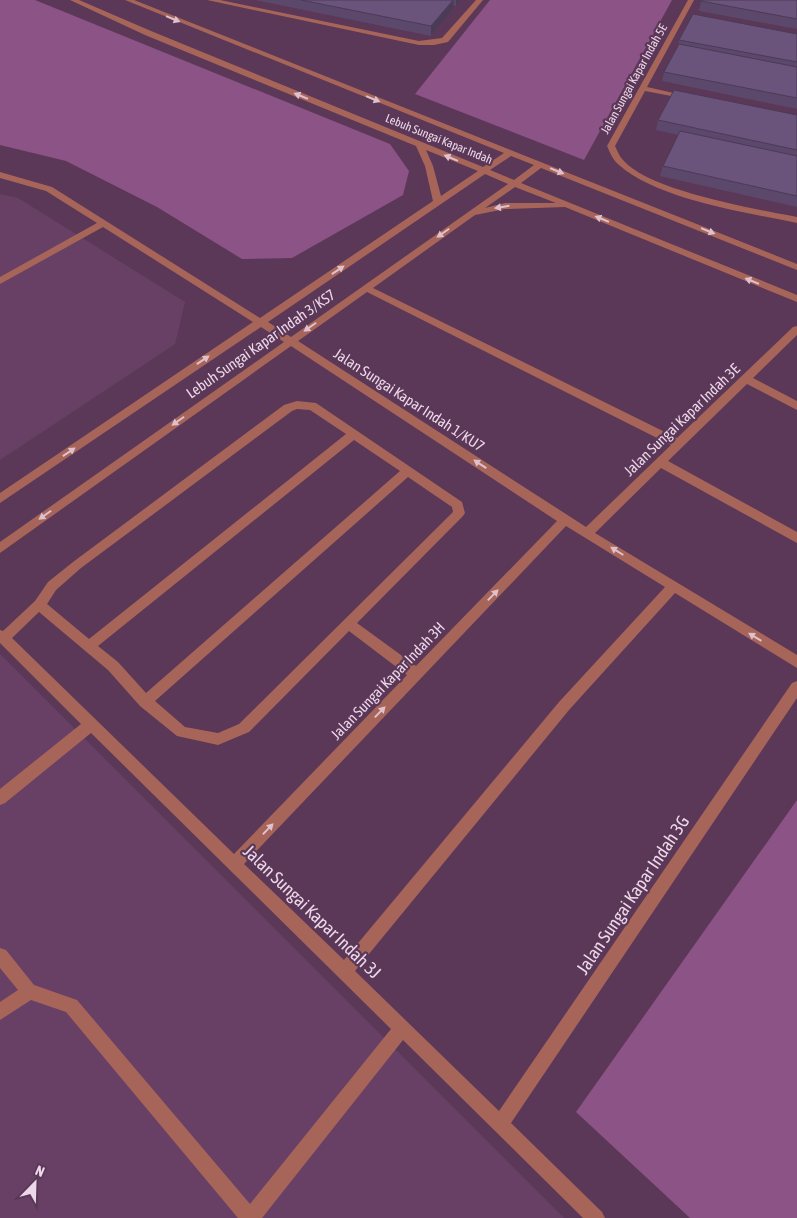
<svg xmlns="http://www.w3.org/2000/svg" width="797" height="1218" viewBox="0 0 797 1218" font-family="'Asap Condensed',sans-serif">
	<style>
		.built { fill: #694065 }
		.green { fill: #8c5386 }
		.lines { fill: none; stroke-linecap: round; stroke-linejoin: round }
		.minor { fill: #a76559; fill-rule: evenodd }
		.wall { fill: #5c486b }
		.shaded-wall { fill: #4b3b57 }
		.building { fill: #6b547c; stroke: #4b3b57 }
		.oneway { fill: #dfc0cd }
		.labels { text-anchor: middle; stroke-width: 4.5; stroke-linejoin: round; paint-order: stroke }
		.far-street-label { font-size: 12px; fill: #edd7ea; stroke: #5b3857 }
		.street-label { font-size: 15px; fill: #edd7ea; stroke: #5b3857 }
		.near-street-label { font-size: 18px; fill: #edd7ea; stroke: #5b3857 }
	</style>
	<rect width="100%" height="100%" fill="#5b3857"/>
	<!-- built -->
	<g class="built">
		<polygon points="0,194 18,198 185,302 175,344 0,460"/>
		<polygon points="0,654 564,1218 0,1218"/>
	</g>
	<!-- green -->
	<g class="green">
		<polygon points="0,0 35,0 390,144 409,171 403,195 292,258 242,259 157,207 66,161 0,145"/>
		<polygon points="490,0 672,0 584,160 415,94"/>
		<polygon points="797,800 797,1218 690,1218 576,1112"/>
	</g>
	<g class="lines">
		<!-- minor -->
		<g class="minor">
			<path d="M70,0H79L151,31L483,167L504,153L125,0H134L797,264V270L541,168L521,183L797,295V302L565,207L505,209L475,215L373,288L677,438L793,327L797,326V335L753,378L797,401V410L747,384L668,461L797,532V543L661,468L595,533L797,655V668L675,593L569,710L355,971L499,1111L792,683L797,681V698L511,1123L602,1212L605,1218H583L403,1040L262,1218H238L66,1012L31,1000L0,1020V1002L18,990L0,968V948L6,950L34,985L77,1000L250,1204L391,1029L91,733L5,803L0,805V789L81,724L0,643V630L3,631L35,601L48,582L73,562L284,405L297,401L316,403L462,502L465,513L463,516L357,623L416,666L557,521L291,346L0,553V542L284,342L261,327L0,503V493L253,322L103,227L0,284V277L97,223L46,191L0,178V172L52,187L260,318L433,201L425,166L416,146L145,35ZM426,150L478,171L441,196L433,166ZM511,156L534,165L514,180L490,170ZM485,174L508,184L291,337L268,322ZM515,187L556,203H505L485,208ZM367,292L671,445L586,527L298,341ZM297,409L310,410L346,434L89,639L47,604L56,590L81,568L292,411ZM354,440L400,471L146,693L118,662L98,646ZM408,477L452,507L453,512L239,724L218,733L185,727L155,701ZM566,526L665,587L559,702L344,960L244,864ZM39,612L108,670L140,706L177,736L218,745L249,732L349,631L407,675L234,854L12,638Z"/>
			<polygon points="207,0 220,0 419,41 442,38 476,0 483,0 448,42 434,45 419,45"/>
			<path d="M688,0H694L647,87L691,97L687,99L645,91L615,146C617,150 619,156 623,160C649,191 756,209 797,217V223C745,212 659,200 619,165C613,160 610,153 607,146Z"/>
		</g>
	</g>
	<!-- wall -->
	<g class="wall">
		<polygon points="255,0 461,0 456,6 453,5 453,9 431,36"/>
		<polygon points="797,0 797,29 699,11 701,1"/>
		<polygon points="797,34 797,109 662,81 664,72 678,47 679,40"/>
		<polygon points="797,115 797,207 660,176 663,166 678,135 656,130 658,120"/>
	</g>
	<!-- shaded-wall -->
	<g class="shaded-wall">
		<polygon points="454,0 453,9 431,36 431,26"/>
		<polygon points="456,0 461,0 456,6"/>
	</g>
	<!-- building -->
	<g class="building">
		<polygon points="301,0 453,0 431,26"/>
		<polygon points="702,0 797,0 797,19 701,1"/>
		<polygon points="693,14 797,34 797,62 679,40"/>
		<polygon points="679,44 797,67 797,98 664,72"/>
		<polygon points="674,90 797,115 797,150 658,120"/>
		<polygon points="680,131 797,156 797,196 663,166"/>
	</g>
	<!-- one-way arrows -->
	<defs><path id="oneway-solid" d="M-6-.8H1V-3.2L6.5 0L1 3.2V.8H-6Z" transform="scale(1.25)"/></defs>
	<g class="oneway">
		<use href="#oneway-solid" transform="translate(173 19) rotate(22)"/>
		<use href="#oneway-solid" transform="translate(301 96) rotate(-158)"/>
		<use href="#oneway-solid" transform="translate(373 99) rotate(22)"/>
		<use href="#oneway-solid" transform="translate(451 158) rotate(-157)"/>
		<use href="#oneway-solid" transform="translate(557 171) rotate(22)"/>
		<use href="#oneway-solid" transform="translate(502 207) rotate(171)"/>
		<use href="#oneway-solid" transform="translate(602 219) rotate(-158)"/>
		<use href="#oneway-solid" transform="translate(708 231) rotate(22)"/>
		<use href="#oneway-solid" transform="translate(443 233) rotate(145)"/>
		<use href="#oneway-solid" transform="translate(338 270) rotate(-34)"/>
		<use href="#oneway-solid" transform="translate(752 281) rotate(-158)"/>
		<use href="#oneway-solid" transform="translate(310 327) rotate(145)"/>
		<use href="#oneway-solid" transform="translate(203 360) rotate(-34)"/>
		<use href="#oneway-solid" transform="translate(178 421) rotate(145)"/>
		<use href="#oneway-solid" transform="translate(69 452) rotate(-34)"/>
		<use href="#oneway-solid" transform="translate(480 464) rotate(-147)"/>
		<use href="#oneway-solid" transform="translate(45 515) rotate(145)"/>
		<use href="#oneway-solid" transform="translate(617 551) rotate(-148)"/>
		<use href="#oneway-solid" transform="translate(493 595) rotate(-46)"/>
		<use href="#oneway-solid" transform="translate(755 637) rotate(-149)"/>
		<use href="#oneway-solid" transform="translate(380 712) rotate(-46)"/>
		<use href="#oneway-solid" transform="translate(268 829) rotate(-46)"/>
	</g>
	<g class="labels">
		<!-- far-street labels -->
		<g class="far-street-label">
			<text transform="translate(634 79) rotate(-61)" y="4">Jalan Sungai Kapar Indah 5E</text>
			<text transform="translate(439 139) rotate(22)" y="4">Lebuh Sungai Kapar Indah</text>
		</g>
		<!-- street labels -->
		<g class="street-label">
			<text transform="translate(261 344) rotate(-35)" y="5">Lebuh Sungai Kapar Indah 3/KS7</text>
			<text transform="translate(409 400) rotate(33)" y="5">Jalan Sungai Kapar Indah 1/KU7</text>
			<text transform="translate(682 420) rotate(-44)" y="5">Jalan Sungai Kapar Indah 3E</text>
			<text transform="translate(388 681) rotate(-46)" y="5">Jalan Sungai Kapar Indah 3H</text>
		</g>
		<!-- near-street labels -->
		<g class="near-street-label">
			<text transform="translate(633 895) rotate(-56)" y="6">Jalan Sungai Kapar Indah 3G</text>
			<text transform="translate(312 912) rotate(44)" y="6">Jalan Sungai Kapar Indah 3J</text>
		</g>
	</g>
	<!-- north arrow -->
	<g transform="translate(35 1183) rotate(23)" stroke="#5b3857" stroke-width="4" paint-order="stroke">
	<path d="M0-4L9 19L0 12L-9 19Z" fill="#edd7ea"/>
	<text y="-8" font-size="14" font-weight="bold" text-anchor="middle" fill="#edd7ea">N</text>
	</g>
</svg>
